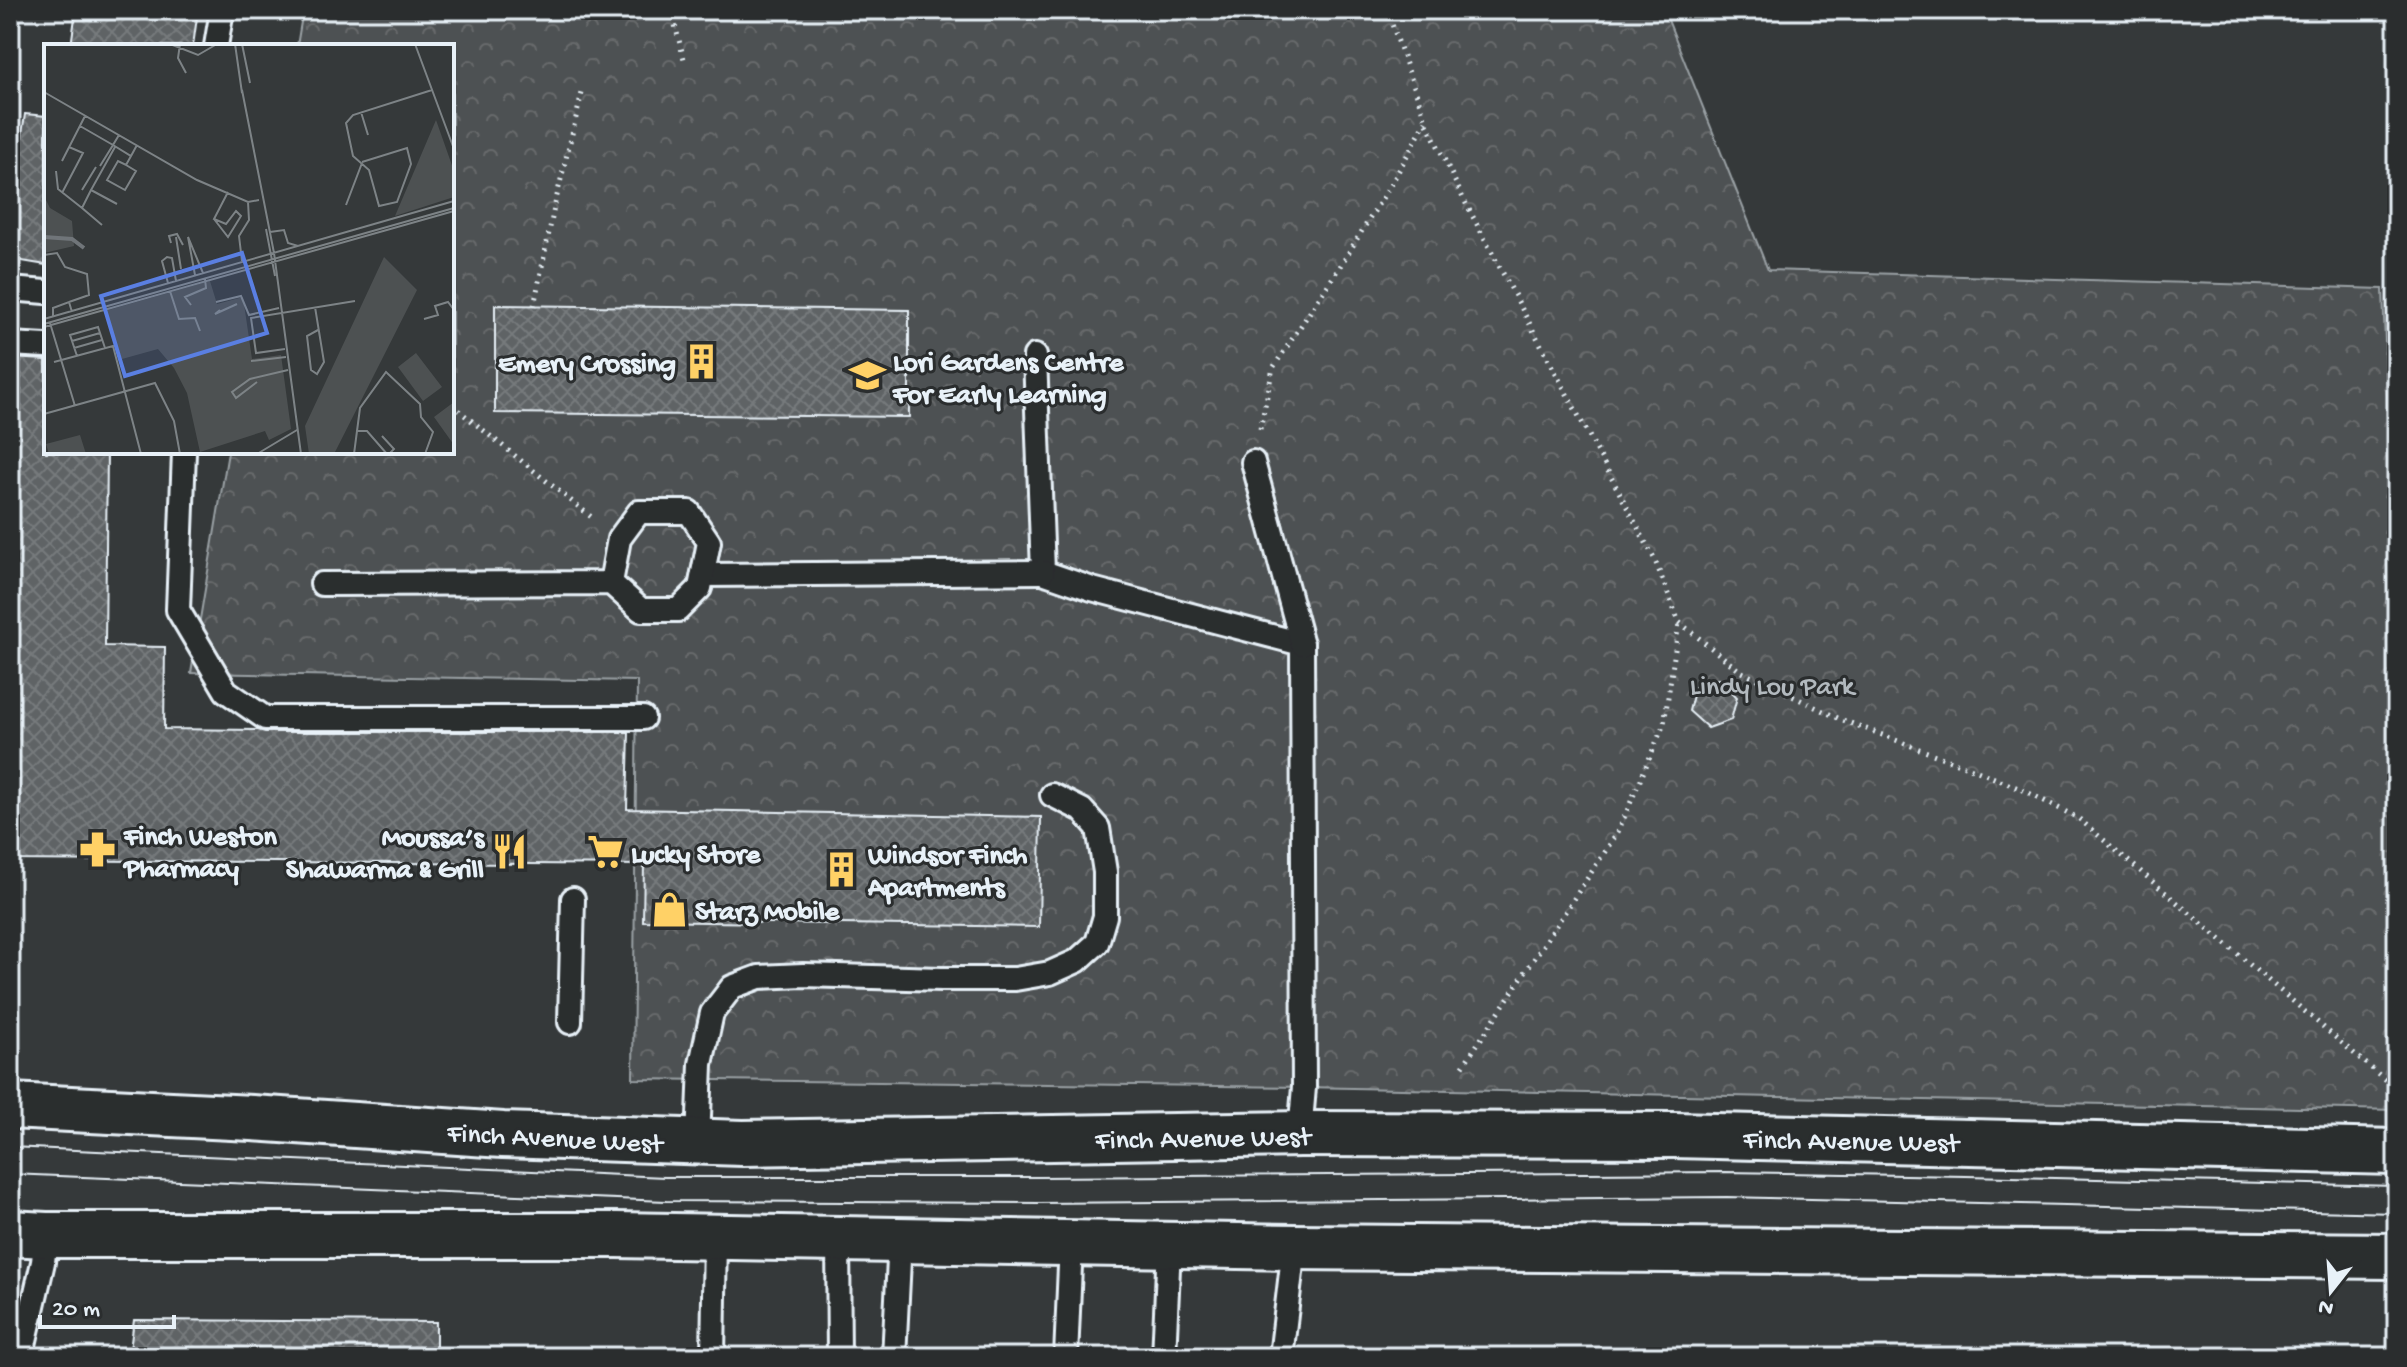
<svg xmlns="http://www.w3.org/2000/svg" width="2407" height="1367" viewBox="0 0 2407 1367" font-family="'Gochi Hand',sans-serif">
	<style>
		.park { fill: url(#park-crowns); stroke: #9aa1a5; stroke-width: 2 }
		.building { fill: url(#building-cross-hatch); stroke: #e8f1f8; stroke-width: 2 }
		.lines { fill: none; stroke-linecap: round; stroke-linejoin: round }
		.service-casing { stroke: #e8f1f8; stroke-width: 28 }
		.secondary-casing { stroke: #e8f1f8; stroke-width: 50 }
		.path { stroke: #e8f1f8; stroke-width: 5; stroke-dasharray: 2 6; stroke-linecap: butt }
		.service { stroke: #2a2d2e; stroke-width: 22 }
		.secondary { stroke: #2a2d2e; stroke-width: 44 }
		.tram { stroke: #e8f1f8; stroke-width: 2 }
		.labels { text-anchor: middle; stroke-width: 6; stroke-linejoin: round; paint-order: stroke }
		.poi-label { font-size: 28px; font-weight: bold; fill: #e8f1f8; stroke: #2a2d2e; text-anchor: start }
		.park-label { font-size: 28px; fill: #b2b9be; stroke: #2a2d2e }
		.street-label { font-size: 28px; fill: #e8f1f8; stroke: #2a2d2e }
		.inset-river { fill: none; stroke: #707579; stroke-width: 4 }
		.inset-road { fill: none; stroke: #7d8386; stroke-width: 2 }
		.view { fill: #5a7fe2; fill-opacity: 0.15; stroke: #5a7fe2; stroke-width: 4 }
		.inset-edge { fill: none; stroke: #e8f1f8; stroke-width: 4 }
	</style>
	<defs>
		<pattern id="park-crowns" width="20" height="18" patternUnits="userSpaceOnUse" patternTransform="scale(2)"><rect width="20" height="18" fill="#4d5152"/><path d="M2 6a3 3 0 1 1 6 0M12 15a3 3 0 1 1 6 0" fill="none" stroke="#676a6c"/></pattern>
		<pattern id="building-cross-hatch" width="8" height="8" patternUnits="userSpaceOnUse" patternTransform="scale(2)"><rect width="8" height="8" fill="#5f6365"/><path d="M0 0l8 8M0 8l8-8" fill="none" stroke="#767a7c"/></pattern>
	</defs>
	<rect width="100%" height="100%" fill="#35393a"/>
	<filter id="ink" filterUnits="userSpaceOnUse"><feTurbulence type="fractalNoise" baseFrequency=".0125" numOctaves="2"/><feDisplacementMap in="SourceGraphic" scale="16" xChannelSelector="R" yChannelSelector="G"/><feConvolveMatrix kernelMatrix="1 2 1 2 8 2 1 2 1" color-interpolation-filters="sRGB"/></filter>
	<g filter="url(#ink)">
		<!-- park -->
		<polygon class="park" points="303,10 1664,10 1768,270 2383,289 2397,667 2397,1110 1304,1087 633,1079 637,681 191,673 228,452 452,452 452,46 297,46"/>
		<!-- building -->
		<g class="building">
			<polygon points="76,10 198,10 193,46 71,46"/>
			<polygon points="25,114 46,116 46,265 10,259 10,214"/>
			<polygon points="495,305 909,310 909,417 495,413"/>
			<polygon points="10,358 46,360 46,452 107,452 105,646 165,647 164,729 258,730 265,732 629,732 627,809 1041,817 1039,927 643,921 644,865 10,860"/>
			<polygon points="1718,679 1737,697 1731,720 1708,728 1689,711 1695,687"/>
			<polygon points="134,1320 436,1322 436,1357 129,1357"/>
		</g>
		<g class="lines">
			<defs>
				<g id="service">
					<polyline points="216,46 222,10"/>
					<polyline points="10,289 46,292"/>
					<polyline points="10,344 46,346"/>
					<polyline points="1035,356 1043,572 1092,589 1302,644 1304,1087 1300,1134"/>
					<polyline points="184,452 178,610 226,691 265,718 643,718"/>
					<polyline points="1253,462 1302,644"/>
					<polyline points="703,575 1043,572"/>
					<polyline points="322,584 611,583 641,610 678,610 700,588 709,542 689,512 639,512 619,539 611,583"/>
					<polyline points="570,1022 573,899"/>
					<polyline points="698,1142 701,1064 712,1013 732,987 759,977 803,975 942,979 1015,979 1050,973 1077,961 1097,943 1105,916 1105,872 1098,828 1082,810 1052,795"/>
					<polyline points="838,1239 839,1357"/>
					<polyline points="11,1357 24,1345 43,1262 46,1235"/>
					<polyline points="713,1357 715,1237"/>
					<polyline points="894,1357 900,1240"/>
					<polyline points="1066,1357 1071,1243"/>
					<polyline points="1164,1357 1169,1246"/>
					<polyline points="1281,1357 1294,1247"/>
				</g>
				<g id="secondary">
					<polyline points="10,1106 252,1118 503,1135 743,1143 1300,1134 1674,1135 2397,1152"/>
					<polyline points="10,1233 46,1235 617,1235 1294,1247 2397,1256"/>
				</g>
			</defs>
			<!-- service casing -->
			<use href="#service" class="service-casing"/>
			<!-- secondary casing -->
			<use href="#secondary" class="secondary-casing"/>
			<!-- path -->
			<g class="path">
				<polyline points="671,10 684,59"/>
				<polyline points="1387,10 1426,121 1463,198 1654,558 1679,622 1740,671 1840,719 1975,770 2023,790 2078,818 2397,1090"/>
				<polyline points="534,306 554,208 582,93"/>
				<polyline points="452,405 595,520"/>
				<polyline points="1260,429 1273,368 1339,268 1393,181 1426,121"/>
				<polyline points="1463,1066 1618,832 1664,724 1679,623"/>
			</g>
			<!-- service -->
			<use href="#service" class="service"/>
			<!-- secondary -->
			<use href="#secondary" class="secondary"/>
			<!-- tram -->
			<g class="tram">
				<polyline points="10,1147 665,1177 1040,1177 1725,1172 1966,1176 2397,1186"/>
				<polyline points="10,1174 666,1201 1039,1203 1727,1197 2397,1213"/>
			</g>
		</g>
	</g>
	<!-- icons -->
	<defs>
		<symbol id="building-bare" viewBox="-9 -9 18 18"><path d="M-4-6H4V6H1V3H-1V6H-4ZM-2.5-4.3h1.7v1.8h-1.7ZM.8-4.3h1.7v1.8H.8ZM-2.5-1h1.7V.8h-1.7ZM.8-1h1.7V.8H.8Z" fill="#ffd166" stroke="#2a2d2e" stroke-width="2.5" paint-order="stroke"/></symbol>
		<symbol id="school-bare" viewBox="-9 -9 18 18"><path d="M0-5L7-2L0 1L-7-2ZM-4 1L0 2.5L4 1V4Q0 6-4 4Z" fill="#ffd166" stroke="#2a2d2e" stroke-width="2.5" paint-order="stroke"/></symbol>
		<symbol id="pharmacy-bare" viewBox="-9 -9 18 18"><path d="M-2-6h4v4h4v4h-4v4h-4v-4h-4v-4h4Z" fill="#ffd166" stroke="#2a2d2e" stroke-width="2.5" paint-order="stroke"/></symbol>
		<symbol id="restaurant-bare" viewBox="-9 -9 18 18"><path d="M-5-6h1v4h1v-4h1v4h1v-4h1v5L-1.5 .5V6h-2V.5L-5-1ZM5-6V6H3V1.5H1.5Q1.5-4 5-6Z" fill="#ffd166" stroke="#2a2d2e" stroke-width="2.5" paint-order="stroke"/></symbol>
		<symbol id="supermarket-bare" viewBox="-9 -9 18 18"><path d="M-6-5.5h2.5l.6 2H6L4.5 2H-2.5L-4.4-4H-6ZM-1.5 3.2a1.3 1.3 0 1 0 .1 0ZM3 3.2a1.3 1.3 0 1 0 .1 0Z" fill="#ffd166" stroke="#2a2d2e" stroke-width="2.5" paint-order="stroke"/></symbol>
		<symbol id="shop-bare" viewBox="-9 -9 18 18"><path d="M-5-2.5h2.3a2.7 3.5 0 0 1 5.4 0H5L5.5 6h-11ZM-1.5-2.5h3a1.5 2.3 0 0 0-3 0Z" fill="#ffd166" stroke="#2a2d2e" stroke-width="2.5" paint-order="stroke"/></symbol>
	</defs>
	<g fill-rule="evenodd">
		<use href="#building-bare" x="676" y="336" width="51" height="51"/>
		<use href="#school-bare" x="842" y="350" width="51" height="51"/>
		<use href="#pharmacy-bare" x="72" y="824" width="51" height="51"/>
		<use href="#restaurant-bare" x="484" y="826" width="51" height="51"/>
		<use href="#supermarket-bare" x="580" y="826" width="51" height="51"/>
		<use href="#building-bare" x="816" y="844" width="51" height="51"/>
		<use href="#shop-bare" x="644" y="884" width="51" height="51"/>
	</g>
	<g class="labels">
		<!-- poi labels -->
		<g class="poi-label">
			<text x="893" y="370">Lori Gardens Centre<tspan x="893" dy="32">For Early Learning</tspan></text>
			<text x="676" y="371" text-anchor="end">Emery Crossing</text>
			<text x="124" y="844">Finch Weston<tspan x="124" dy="32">Pharmacy</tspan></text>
			<text x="484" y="845" text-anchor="end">Moussa’s<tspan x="484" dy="32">Shawarma &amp; Grill</tspan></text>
			<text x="631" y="862">Lucky Store</text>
			<text x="868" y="863">Windsor Finch<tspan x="868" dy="32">Apartments</tspan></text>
			<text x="695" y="919">Starz Mobile</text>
		</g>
		<!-- park labels -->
		<g class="park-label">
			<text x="1772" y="694">Lindy Lou Park</text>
		</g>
		<!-- street labels -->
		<g class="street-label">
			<text transform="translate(555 1136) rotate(3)" y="10">Finch Avenue West</text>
			<text transform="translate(1203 1136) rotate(-1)" y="10">Finch Avenue West</text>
			<text transform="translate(1851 1139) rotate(1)" y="10">Finch Avenue West</text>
		</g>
	</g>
	<!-- overview -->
	<g transform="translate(44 44)">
		<rect width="410" height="410" fill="#35393a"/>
		<path d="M392,76L410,127V153L351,172ZM340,213L373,246L290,410H265L261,382Z" fill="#4d5152"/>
		<path d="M0,152L6,164L28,177L30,202L0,209Z" fill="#4d5152"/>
		<path d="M166,237L173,260L199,253L208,315L237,311L247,385L225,396L221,387L156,408L143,349L130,324L114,305L78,315L61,267Z" fill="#4d5152"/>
		<path d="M372,309L398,343L379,357L354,323ZM410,358V401L390,373ZM36,391L42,410H5L2,400Z" fill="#4d5152"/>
		<path class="inset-river" d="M0,193L28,195L40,204"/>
		<path class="inset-road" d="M126,0L154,11L173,0M136,0L134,14L142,29M191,0L198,49M198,0L206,39M371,0L410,105M198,46L230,209L257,410M0,48L153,136L204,158L215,156M317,68L324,91M36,82L69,101L56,122M75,91L69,101L87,112L93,101M71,103L47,146L73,160M18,117L41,72M318,118L363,104L367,120L353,158L335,162L325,126L309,112L302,79L309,71L388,46M82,121L92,127L81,146L63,136L74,117L82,121L87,112M12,127L14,145L38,164L47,146M38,146L52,123M18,149L39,109L25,103M302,161L318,119M38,164L58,181M170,175L184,193L197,172L192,167L182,180L170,175L184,148M222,185L231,232M226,188L240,186L244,199L254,202M132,193L137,225M127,199L125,192L133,190L139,201M0,211L13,209L21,223L43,230L45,251L25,258M198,217L195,192L205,176L204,158M151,231L144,193L159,229M124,239L118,217L123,213L128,214L132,237M126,247L135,275L151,274L156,287M172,258L197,252L205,271L235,264M147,261L141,253L162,244L161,235M271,263L280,318L273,330L267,326L263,292L274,286M176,266L171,270L193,260M9,273V264L25,258L28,268M0,275L410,157M380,275L394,271L391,262L404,258L410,266M6,279L31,362M0,280L410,164M0,283L410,167M28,297L56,289M30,304L58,296M241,305L212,309L207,274L311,257M33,312L26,291L54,283L61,304M207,317L242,313M10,318L69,302L97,410M213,338L192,354L188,348L206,335L244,326M0,370L111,339L130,377L136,410M312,387H323L343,410M338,392L350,405L345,410M213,410L253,386M310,410L316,364L342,328L376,360L377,373L389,388L381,410"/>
		<path class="view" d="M198,209L223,289L81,332L57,252Z"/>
		<rect width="410" height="410" class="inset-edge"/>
	</g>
	<!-- margin -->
	<rect width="2407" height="1367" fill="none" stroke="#2a2d2e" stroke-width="40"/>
	<rect x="20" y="20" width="2367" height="1327" fill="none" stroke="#e8f1f8" stroke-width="3" filter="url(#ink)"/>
	<!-- north arrow -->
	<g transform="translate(2331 1291) rotate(197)" stroke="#2a2d2e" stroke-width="6" paint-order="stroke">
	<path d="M0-6L14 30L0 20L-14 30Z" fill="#e8f1f8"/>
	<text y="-12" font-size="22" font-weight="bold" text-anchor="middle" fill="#e8f1f8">N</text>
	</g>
	<!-- scale -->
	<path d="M40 1315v12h134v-12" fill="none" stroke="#e8f1f8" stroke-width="4"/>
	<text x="52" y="1315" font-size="24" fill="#e8f1f8" stroke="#2a2d2e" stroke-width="6" paint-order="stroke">20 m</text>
</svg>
